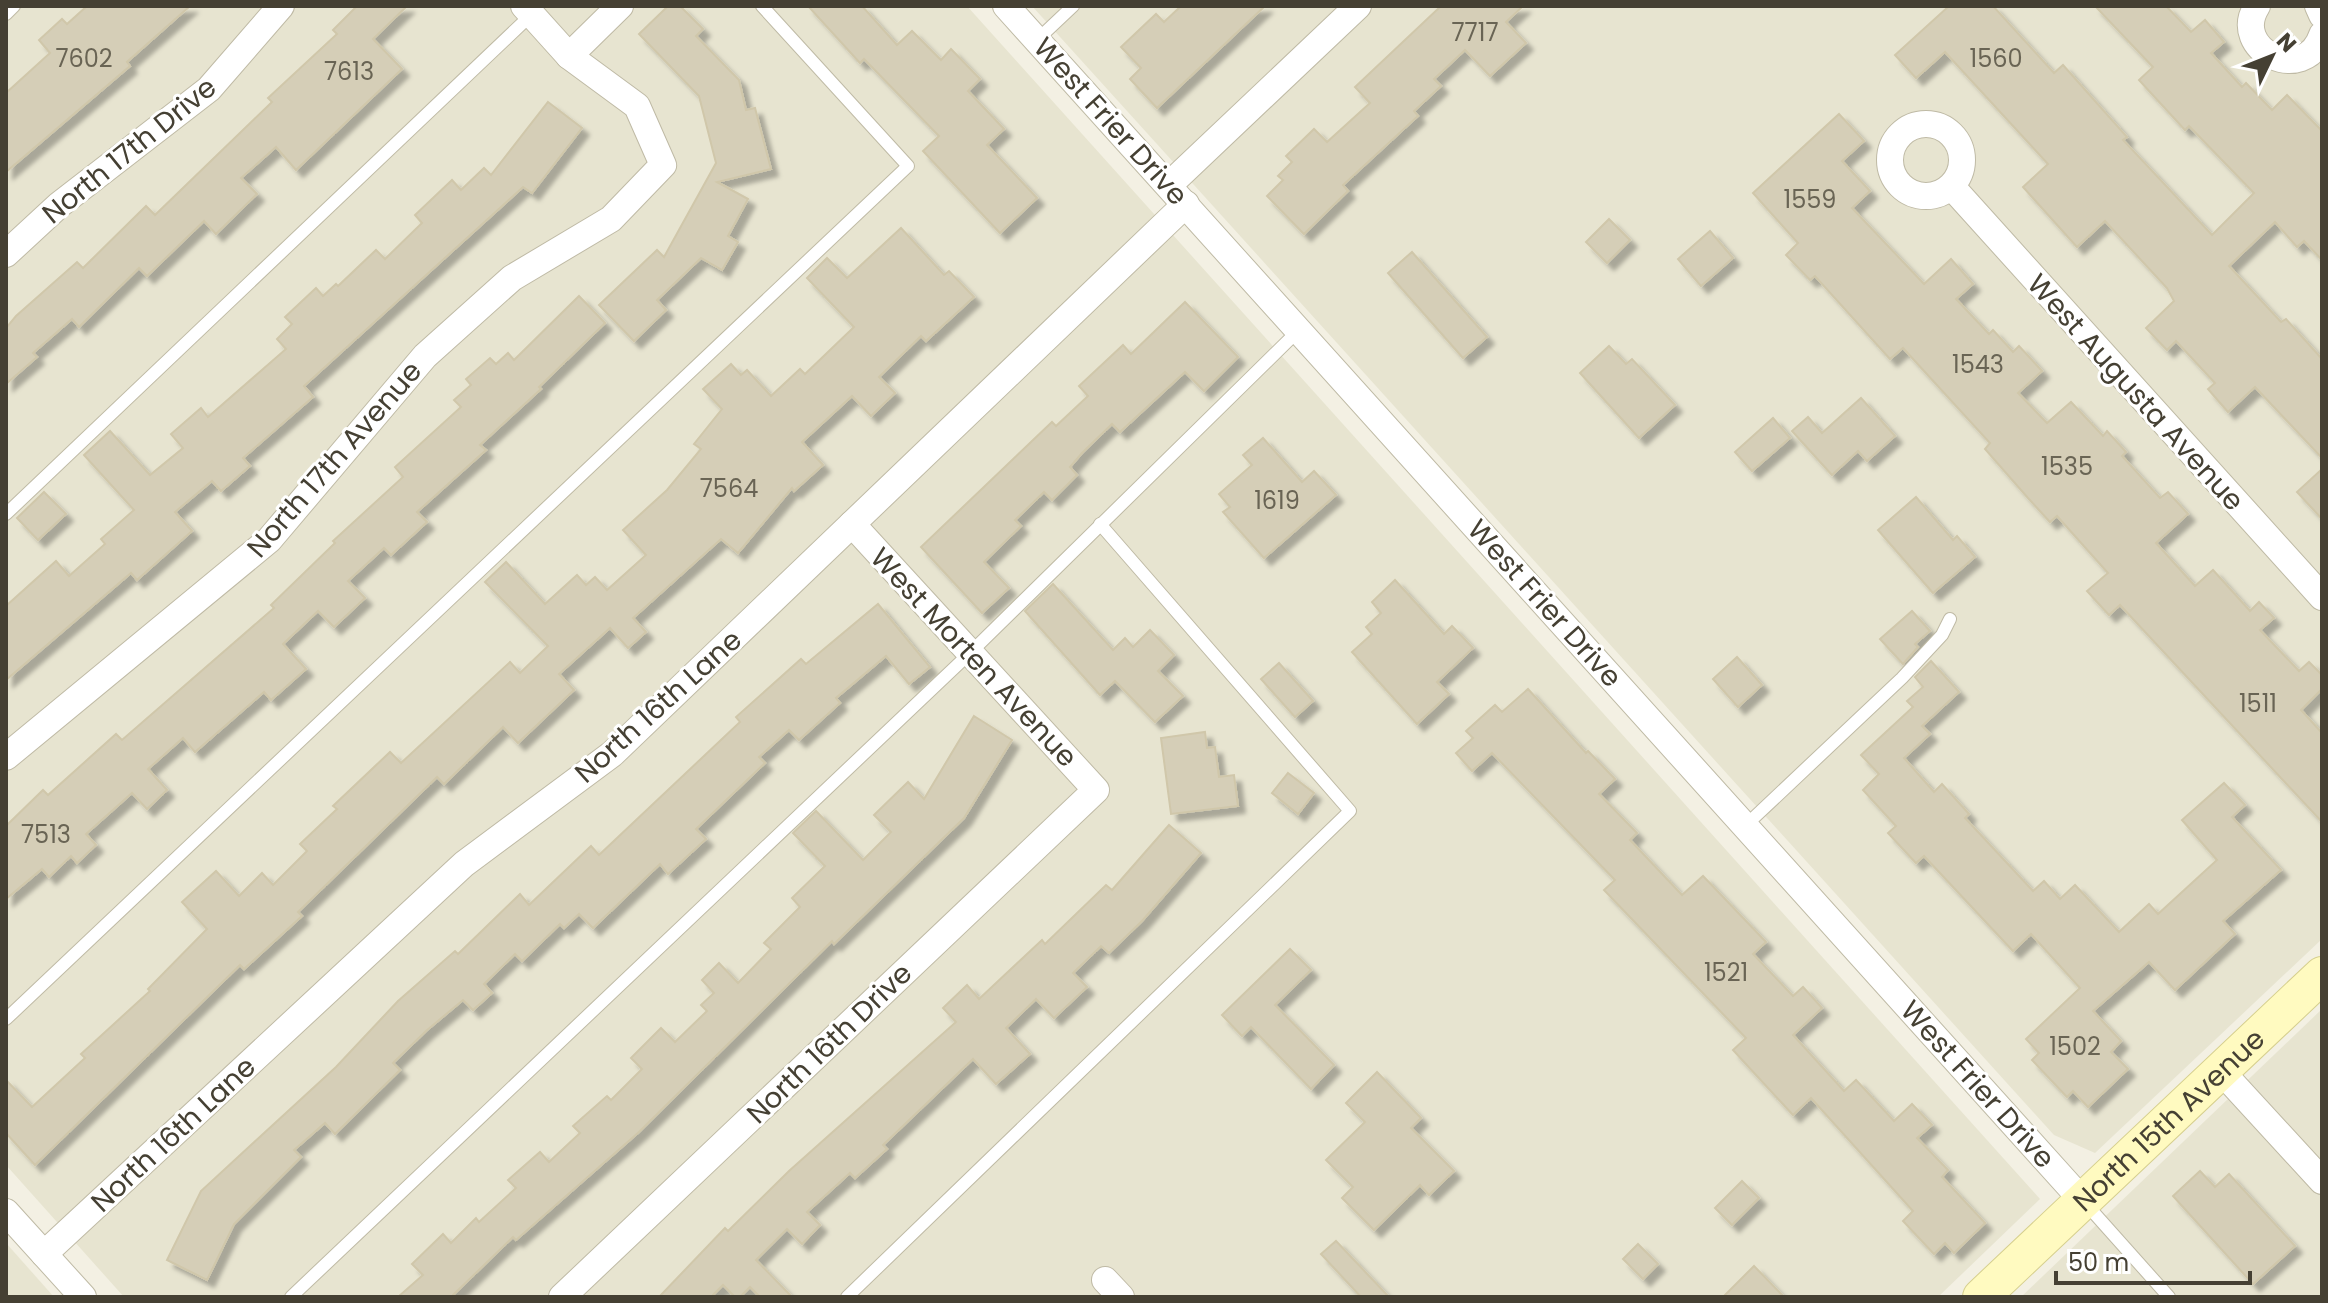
<svg xmlns="http://www.w3.org/2000/svg" width="2328" height="1303" viewBox="0 0 2328 1303" font-family="Poppins,sans-serif">
	<style>
		.residential { fill: #e7e4d0 }
		.building { fill: #d5ceb7; stroke: #d0c7aa; stroke-width: 2; filter: url(#shadow) }
		.lines { fill: none; stroke-linecap: round; stroke-linejoin: round }
		.lane-casing { stroke: #bfbaa5; stroke-width: 14 }
		.street-casing { stroke: #bfbaa5; stroke-width: 28 }
		.secondary-casing { stroke: #d6cf8e; stroke-width: 38 }
		.lane { stroke: #fff; stroke-width: 12 }
		.street { stroke: #fff; stroke-width: 26 }
		.secondary { stroke: #fffac0; stroke-width: 36 }
		.labels { text-anchor: middle; stroke-width: 6; stroke-linejoin: round; paint-order: stroke }
		.number-label { font-size: 24px; fill: #696454 }
		.street-label { font-size: 28px; fill: #454033; stroke: #fff }
	</style>
	<defs>
		<filter id="shadow"><feDropShadow dx="7" dy="7" stdDeviation="2" flood-color="#0004"/></filter>
	</defs>
	<rect width="100%" height="100%" fill="#f3f0e3"/>
	<!-- residential -->
	<g class="residential">
		<polygon points="6,6 967,6 2040,1199 1938,1297 124,1297 6,1165"/>
		<polygon points="1032,6 2322,6 2322,939 2095,1153 2054,1135"/>
		<polygon points="2322,1009 2322,1297 2021,1297"/>
		<polygon points="6,1243 54,1297 6,1297"/>
	</g>
	<!-- building -->
	<g class="building">
		<polygon points="87,6 190,6 127,62 130,66 6,172 6,93 50,53 39,40 62,19 67,24"/>
		<polygon points="357,6 407,6 373,39 402,69 296,170 276,147 241,178 257,194 216,234 204,221 147,276 139,268 79,327 72,319 33,353 37,357 6,384 6,328 16,316 77,262 83,268 146,206 155,215 272,102 268,98 337,34 333,30"/>
		<polygon points="668,6 680,6 703,29 696,36 739,80 746,110 755,108 771,169 717,182 748,199 728,236 738,242 722,270 701,258 657,300 666,310 634,341 599,305 657,250 664,257 716,163 699,96 639,34"/>
		<polygon points="808,6 862,6 897,45 912,31 941,60 951,49 980,79 968,91 1004,129 987,145 1037,198 1000,233 923,151 939,136 864,59 860,63"/>
		<polygon points="1181,6 1265,6 1157,108 1130,79 1141,68 1121,47 1156,14 1164,22"/>
		<polygon points="1441,6 1523,6 1506,22 1526,43 1490,76 1465,50 1434,79 1441,86 1414,111 1418,116 1343,185 1348,191 1304,234 1267,196 1283,180 1278,176 1292,162 1286,156 1314,129 1327,142 1370,103 1355,87"/>
		<polygon points="1949,6 1993,6 2054,73 2063,65 2127,137 2123,140 2212,235 2254,193 2189,126 2185,130 2139,80 2153,67 2095,6 2166,6 2191,32 2205,20 2224,42 2211,53 2242,87 2246,83 2272,110 2287,95 2322,131 2322,260 2304,241 2297,247 2275,222 2229,266 2281,322 2286,319 2322,359 2322,458 2255,387 2228,412 2208,389 2215,383 2176,341 2167,350 2146,328 2174,301 2167,288 2105,221 2077,247 2023,187 2048,164 1945,52 1916,78 1895,55"/>
		<polygon points="548,102 582,128 532,193 523,187 304,386 313,397 243,458 250,466 221,491 212,481 175,512 192,531 137,580 131,573 6,680 6,606 56,561 69,576 105,544 101,539 134,510 84,455 110,431 150,475 183,448 171,434 201,408 208,417 286,349 277,339 292,324 285,317 316,288 323,296 336,284 338,286 376,250 385,259 422,223 415,215 452,180 461,190 484,168 491,175"/>
		<polygon points="1839,114 1864,141 1842,161 1870,191 1852,208 1924,284 1951,259 1973,284 1956,299 1989,334 1993,330 2013,352 2019,346 2042,371 2018,393 2047,423 2071,402 2103,436 2107,431 2126,452 2122,456 2160,498 2168,492 2188,514 2156,543 2195,586 2213,570 2250,611 2259,602 2274,618 2260,630 2299,671 2309,662 2322,675 2322,689 2301,710 2322,733 2322,822 2120,605 2109,615 2087,591 2108,573 2057,516 2050,522 2028,498 1985,449 1990,443 1903,348 1890,359 1815,276 1810,280 1786,255 1798,243 1753,193"/>
		<polygon points="1609,219 1630,240 1607,263 1586,242"/>
		<polygon points="901,228 944,275 949,271 974,297 926,341 921,336 879,377 895,393 871,416 852,396 802,442 823,465 794,491 792,488 738,553 721,539 633,618 646,632 628,648 610,628 559,674 574,690 518,743 503,727 444,784 437,777 298,912 302,916 244,969 240,965 35,1165 6,1133 6,1080 32,1107 85,1058 81,1054 150,991 148,989 207,929 182,902 216,871 239,896 262,873 273,885 307,851 300,844 337,809 333,806 390,752 401,763 510,662 520,673 548,646 485,582 506,562 545,604 577,575 586,585 595,577 607,590 646,555 623,530 667,490 701,449 694,444 722,409 703,389 731,364 741,375 747,370 771,396 800,369 805,374 854,327 807,278 827,258 847,278"/>
		<polygon points="1710,231 1733,258 1701,286 1678,259"/>
		<polygon points="1412,252 1487,337 1463,358 1388,273"/>
		<polygon points="579,296 605,323 539,387 541,389 480,445 486,450 417,512 427,522 391,555 384,548 348,581 365,598 334,627 318,611 283,644 306,669 271,700 264,692 195,752 183,738 148,769 167,790 147,809 132,793 86,834 96,845 77,863 71,856 49,877 42,869 6,899 6,826 43,790 48,795 116,734 122,740 274,608 271,605 335,543 333,541 403,477 395,467 461,407 454,400 471,385 466,379 490,358 496,364 508,353 514,360"/>
		<polygon points="1185,302 1238,357 1204,391 1185,372 1120,432 1112,424 1082,453 1070,467 1077,475 1052,500 1044,492 1015,520 1021,526 984,562 1009,588 982,613 921,547 1052,422 1056,426 1088,396 1079,386 1123,345 1131,354"/>
		<polygon points="1609,346 1626,364 1632,359 1675,405 1639,438 1580,373"/>
		<polygon points="1861,398 1895,436 1867,461 1858,451 1832,475 1792,431 1808,417 1822,433"/>
		<polygon points="1773,418 1790,438 1752,471 1735,452"/>
		<polygon points="1263,438 1302,482 1314,471 1336,495 1264,558 1223,512 1230,507 1219,494 1252,465 1243,455"/>
		<polygon points="2322,469 2322,519 2297,492"/>
		<polygon points="44,492 66,514 38,540 17,518"/>
		<polygon points="1916,497 1953,540 1957,536 1975,557 1933,593 1878,530"/>
		<polygon points="1395,580 1444,634 1452,626 1473,648 1437,682 1449,694 1417,724 1352,652 1372,634 1366,627 1381,613 1372,602"/>
		<polygon points="1053,584 1113,650 1125,638 1133,647 1150,630 1174,655 1158,671 1183,696 1155,722 1115,681 1100,695 1025,611"/>
		<polygon points="878,604 930,667 909,684 886,656 836,698 840,703 799,740 789,730 759,757 765,763 696,829 706,839 668,874 660,864 593,928 579,914 564,928 560,924 522,961 515,954 484,984 492,993 473,1010 463,1000 426,1031 393,1063 400,1070 335,1134 325,1123 294,1150 301,1157 234,1224 207,1280 167,1260 201,1191 336,1067 398,1001 455,951 458,954 520,894 529,905 591,846 599,855 740,722 736,717 801,659 806,664"/>
		<polygon points="1912,611 1930,631 1915,644 1918,647 1903,664 1880,639"/>
		<polygon points="1737,657 1762,685 1738,707 1713,679"/>
		<polygon points="1931,661 1959,692 1922,726 1930,734 1904,758 1934,792 1942,784 1969,814 1965,818 2033,891 2044,881 2060,899 2075,885 2119,932 2149,904 2158,914 2217,860 2182,820 2224,783 2245,805 2232,817 2281,870 2223,921 2235,934 2175,990 2149,962 2093,1011 2121,1041 2111,1052 2128,1069 2088,1107 2073,1091 2067,1097 2032,1060 2039,1053 2026,1039 2080,988 2031,934 2013,951 1924,856 1916,863 1888,833 1896,826 1863,790 1879,774 1861,755 1913,707 1907,701 1923,687 1915,677"/>
		<polygon points="1279,663 1313,701 1295,717 1261,679"/>
		<polygon points="1528,689 1586,753 1588,751 1615,779 1599,794 1637,833 1630,840 1682,895 1703,876 1766,942 1753,954 1793,996 1803,987 1822,1008 1793,1035 1844,1091 1856,1080 1894,1121 1912,1104 1932,1125 1917,1138 1948,1170 1942,1177 1985,1223 1954,1253 1945,1243 1934,1254 1903,1221 1913,1211 1811,1098 1793,1115 1733,1050 1746,1038 1604,890 1615,880 1492,753 1472,771 1456,753 1473,738 1466,731 1495,705 1502,712"/>
		<polygon points="974,716 1012,740 964,818 834,944 832,941 639,1132 516,1240 513,1237 451,1297 398,1297 423,1275 412,1264 443,1234 451,1243 476,1218 479,1222 516,1188 508,1180 540,1152 549,1162 580,1133 573,1126 607,1096 611,1100 642,1069 631,1058 661,1028 675,1042 707,1011 701,1005 714,993 702,980 719,963 738,983 771,949 764,943 800,907 792,898 825,866 793,833 816,811 863,860 891,832 874,815 908,782 924,799"/>
		<polygon points="1205,732 1207,748 1215,747 1219,777 1234,775 1238,806 1171,814 1161,738"/>
		<polygon points="1288,773 1314,793 1298,814 1272,793"/>
		<polygon points="1169,825 1201,853 1142,921 1109,953 1101,946 1073,973 1087,987 1054,1018 1036,999 1006,1028 1030,1054 996,1084 973,1059 883,1145 887,1149 855,1178 850,1173 807,1212 820,1225 802,1244 787,1229 756,1260 792,1297 760,1297 750,1287 740,1297 735,1297 723,1285 711,1297 659,1297 725,1228 728,1231 789,1171 956,1022 943,1008 967,985 979,999 1042,940 1045,944 1106,885 1112,890"/>
		<polygon points="1290,949 1311,970 1275,1005 1334,1065 1311,1089 1251,1027 1242,1036 1222,1015"/>
		<polygon points="1377,1072 1421,1118 1411,1128 1454,1171 1429,1195 1420,1185 1374,1230 1342,1198 1353,1187 1326,1160 1365,1122 1346,1103"/>
		<polygon points="2200,1171 2215,1187 2229,1174 2295,1246 2253,1284 2173,1196"/>
		<polygon points="1742,1181 1759,1198 1732,1225 1715,1208"/>
		<polygon points="1336,1241 1389,1297 1361,1297 1321,1254"/>
		<polygon points="1638,1244 1658,1264 1643,1279 1623,1259"/>
		<polygon points="1754,1266 1784,1297 1723,1297"/>
	</g>
	<g class="lines">
		<defs>
			<g id="lane">
				<polyline points="6,14 14,6"/>
				<polyline points="1037,40 1073,6"/>
				<polyline points="6,514 531,15"/>
				<polyline points="1745,826 1902,678 1942,635 1950,619"/>
				<polyline points="6,1019 908,166 762,6"/>
				<polyline points="2086,1204 2169,1297"/>
				<polyline points="291,1297 970,653 1299,330"/>
				<polyline points="847,1297 1350,811 1100,524"/>
			</g>
			<g id="street">
				<polyline points="1006,6 2082,1200"/>
				<path d="M2257,6C2229,50 2305,86 2322,35"/>
				<polyline points="2318,6 2322,15"/>
				<polyline points="569,56 620,6"/>
				<circle cx="1926" cy="160" r="36"/>
				<polyline points="1169,185 1358,6"/>
				<polyline points="1952,187 2322,597"/>
				<polyline points="6,254 59,205 209,89 281,6"/>
				<polyline points="6,757 269,540 425,356 512,278 611,219 663,165 637,106 569,56 524,6"/>
				<polyline points="2221,1071 2322,1181"/>
				<polyline points="6,1212 83,1297"/>
				<polyline points="44,1254 464,864 612,754 1186,204"/>
				<polyline points="1105,1280 1121,1297"/>
				<polyline points="562,1297 1096,790 852,524"/>
			</g>
			<g id="secondary">
				<path id="s1" d="M1981,1297L2322,975"/>
			</g>
		</defs>
		<!-- lane casing -->
		<use href="#lane" class="lane-casing"/>
		<!-- street casing -->
		<use href="#street" class="street-casing"/>
		<!-- secondary casing -->
		<use href="#secondary" class="secondary-casing"/>
		<!-- lane -->
		<use href="#lane" class="lane"/>
		<!-- street -->
		<use href="#street" class="street"/>
		<!-- secondary -->
		<use href="#secondary" class="secondary"/>
	</g>
	<g class="labels">
		<!-- number labels -->
		<g class="number-label">
			<text x="1475" y="41">7717</text>
			<text x="84" y="67">7602</text>
			<text x="1996" y="67">1560</text>
			<text x="349" y="80">7613</text>
			<text x="1810" y="208">1559</text>
			<text x="1978" y="373">1543</text>
			<text x="2067" y="475">1535</text>
			<text x="729" y="497">7564</text>
			<text x="1277" y="509">1619</text>
			<text x="2258" y="712">1511</text>
			<text x="46" y="843">7513</text>
			<text x="1726" y="981">1521</text>
			<text x="2075" y="1055">1502</text>
		</g>
		<!-- street labels -->
		<g class="street-label">
			<text transform="translate(1111 121) rotate(48)" y="10">West Frier Drive</text>
			<text transform="translate(129 150) rotate(-39)" y="10">North 17th Drive</text>
			<text transform="translate(2136 392) rotate(48)" y="10">West Augusta Avenue</text>
			<text transform="translate(334 459) rotate(-49)" y="10">North 17th Avenue</text>
			<text transform="translate(1545 603) rotate(48)" y="10">West Frier Drive</text>
			<text transform="translate(974 657) rotate(47)" y="10">West Morten Avenue</text>
			<text transform="translate(658 706) rotate(-42)" y="10">North 16th Lane</text>
			<text transform="translate(829 1043) rotate(-44)" y="10">North 16th Drive</text>
			<text transform="translate(1978 1084) rotate(48)" y="10">West Frier Drive</text>
			<text dy="10" stroke="none"><textPath href="#s1" startOffset="258">North 15th Avenue</textPath></text>
			<text transform="translate(173 1134) rotate(-43)" y="10">North 16th Lane</text>
		</g>
	</g>
	<!-- border -->
	<rect width="2328" height="1303" fill="none" stroke="#454033" stroke-width="16"/>
	<!-- north arrow -->
	<g transform="translate(2272 56) rotate(47)" stroke="#ffffff" stroke-width="6" paint-order="stroke">
	<path d="M0-6L14 30L0 20L-14 30Z" fill="#454033"/>
	<text y="-12" font-size="22" font-weight="bold" text-anchor="middle" fill="#454033">N</text>
	</g>
	<!-- scale -->
	<path d="M2056 1271v12h194v-12" fill="none" stroke="#454033" stroke-width="4"/>
	<text x="2068" y="1271" font-size="24" fill="#454033" stroke="#ffffff" stroke-width="6" paint-order="stroke">50 m</text>
</svg>
